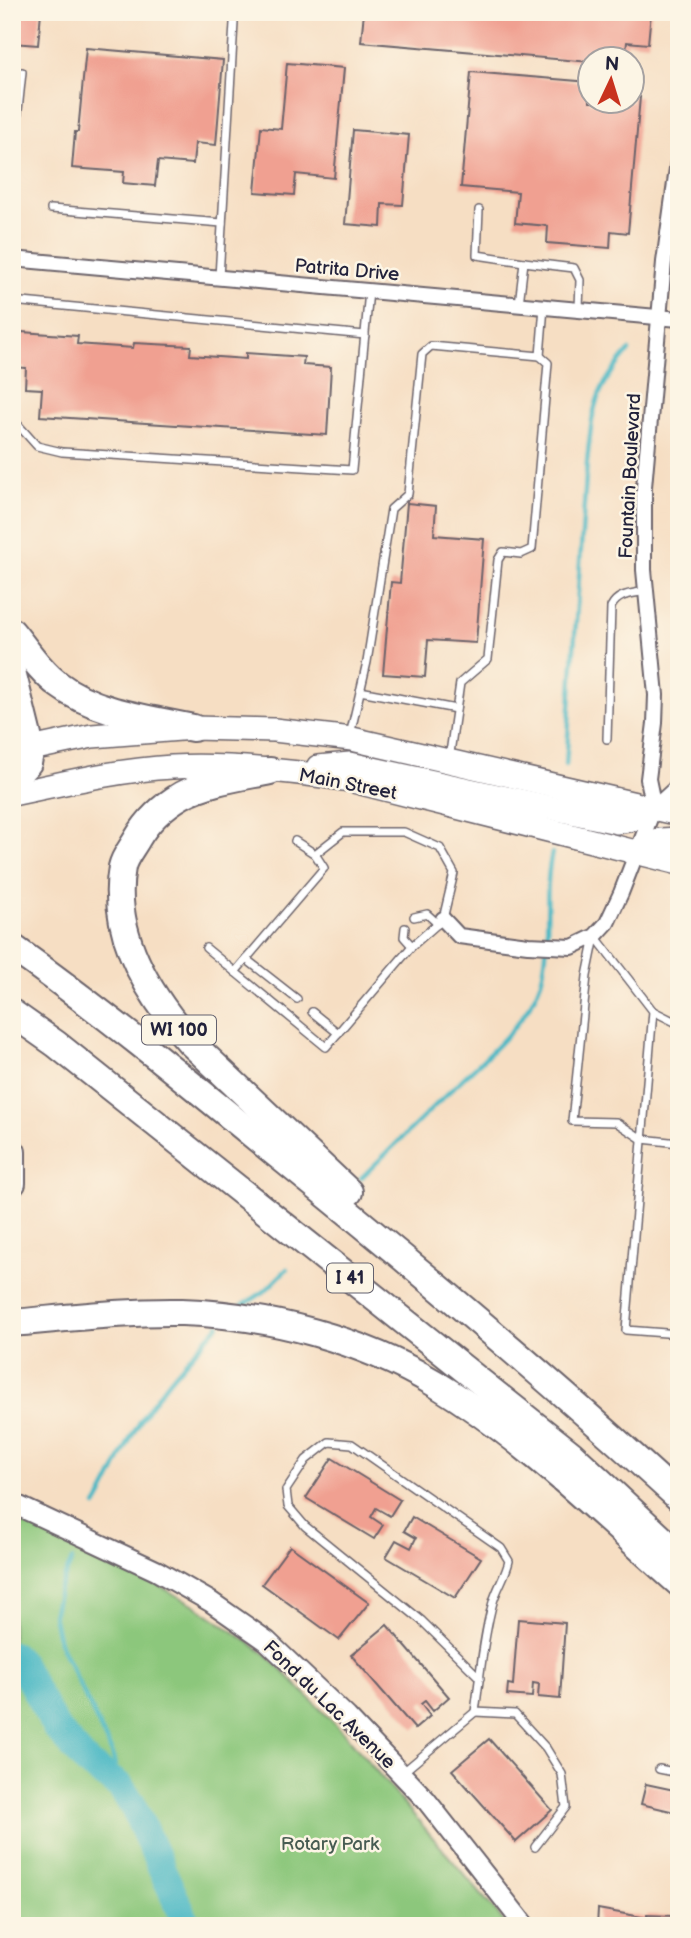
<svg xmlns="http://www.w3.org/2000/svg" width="691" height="1938" viewBox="0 0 691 1938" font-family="'Balsamiq Sans',sans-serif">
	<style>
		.green { fill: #8cc77c; stroke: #57745c; stroke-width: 2 }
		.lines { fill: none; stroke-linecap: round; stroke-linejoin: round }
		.stream { stroke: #4ab8c4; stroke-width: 4.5 }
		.river { stroke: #4ab8c4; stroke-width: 28 }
		.building { fill: #f0a091 }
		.lane-casing { stroke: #6c646b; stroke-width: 10 }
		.street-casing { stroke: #6c646b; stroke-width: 18 }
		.secondary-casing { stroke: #6c646b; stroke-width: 23 }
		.primary-casing { stroke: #6c646b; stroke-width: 26 }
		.highway-casing { stroke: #6c646b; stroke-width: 30 }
		.lane { stroke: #fff; stroke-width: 7 }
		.street { stroke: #fff; stroke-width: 14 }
		.secondary { stroke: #fff; stroke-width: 19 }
		.primary { stroke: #fff; stroke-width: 23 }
		.highway { stroke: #fff; stroke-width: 26 }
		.labels { text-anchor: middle; stroke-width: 5; stroke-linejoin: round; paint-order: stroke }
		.shield { fill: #fcf5e5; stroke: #63616e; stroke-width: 2 }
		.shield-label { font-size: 18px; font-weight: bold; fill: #22223b }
		.street-label { font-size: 19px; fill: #22223b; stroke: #fcf5e5 }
		.park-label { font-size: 19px; fill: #475c52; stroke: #fcf5e5 }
	</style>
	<rect width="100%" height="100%" fill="#fcf5e5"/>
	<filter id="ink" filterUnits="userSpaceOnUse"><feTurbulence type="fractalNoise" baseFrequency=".0143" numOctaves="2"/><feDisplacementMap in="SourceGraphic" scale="14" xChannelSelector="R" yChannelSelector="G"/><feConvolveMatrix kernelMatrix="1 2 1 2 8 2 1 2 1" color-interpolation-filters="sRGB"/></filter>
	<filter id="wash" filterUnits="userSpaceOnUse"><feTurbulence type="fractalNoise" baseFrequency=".00686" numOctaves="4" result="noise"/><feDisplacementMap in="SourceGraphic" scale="28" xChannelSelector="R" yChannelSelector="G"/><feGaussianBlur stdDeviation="1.57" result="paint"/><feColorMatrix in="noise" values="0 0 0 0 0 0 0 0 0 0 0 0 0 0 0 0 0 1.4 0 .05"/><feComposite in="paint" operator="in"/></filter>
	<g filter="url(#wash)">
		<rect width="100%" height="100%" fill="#f6dec3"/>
		<!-- green -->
		<polygon class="green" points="12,1516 119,1564 195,1605 267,1655 344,1733 508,1926 12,1926"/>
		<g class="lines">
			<!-- stream -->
			<g class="stream">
				<path d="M566,765L587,462C593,409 592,393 629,351"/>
				<path d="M361,1178C392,1148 422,1118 453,1088C485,1057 527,1024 541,981C553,940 542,894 552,853"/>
				<polyline points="242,1306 265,1291 287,1269"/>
				<path d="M96,1506C111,1482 120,1456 134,1432C156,1392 188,1359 219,1325"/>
				<polyline points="72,1560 59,1590 53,1615 59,1642 112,1753 120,1786"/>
			</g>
			<!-- river -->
			<polyline class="river" points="12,1655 21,1664 56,1728 88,1764 120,1786 132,1804 188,1926"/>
		</g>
		<g id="blocks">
			<!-- building -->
			<g class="building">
				<polygon points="12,12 41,12 38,45 12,43"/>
				<polygon points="364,12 651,12 648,44 627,42 625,60 590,60 590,62 361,42"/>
				<polygon points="86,48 223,60 216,145 195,143 193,164 158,161 155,186 123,183 124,172 72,168 75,132 78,132"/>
				<polygon points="287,63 344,68 334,178 296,174 294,195 255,192 261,127 281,129"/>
				<polygon points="471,72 590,82 590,102 632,102 632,97 640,97 628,233 611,231 610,248 547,243 548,226 515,223 518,192 461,187"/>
				<polygon points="353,130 409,135 403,205 382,204 381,227 345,224"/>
				<polygon points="21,332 78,336 77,344 133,348 134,343 191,346 190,355 246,359 246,353 304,357 303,365 331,367 327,435 40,416 42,389 25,388 26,368 12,367 12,335 21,336"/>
				<polygon points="407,503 436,506 434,535 484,539 476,643 428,640 425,677 383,674 391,582 400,583"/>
				<polygon points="332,1458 400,1500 390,1516 376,1508 371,1517 383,1525 374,1539 306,1498"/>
				<polygon points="412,1517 481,1558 455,1598 386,1557 396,1540 411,1548 416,1538 404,1531"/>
				<polygon points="290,1546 369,1603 339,1640 262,1584"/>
				<polygon points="518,1619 565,1623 560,1699 538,1697 539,1684 533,1683 532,1697 507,1695 508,1684 513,1685"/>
				<polygon points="387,1625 449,1697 433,1711 425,1701 421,1704 430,1716 415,1729 351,1655"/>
				<polygon points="489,1739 552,1810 516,1842 452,1770"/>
				<polygon points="646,1784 679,1791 679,1813 641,1804"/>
				<polygon points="598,1909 647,1918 647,1915 673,1916 673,1913 679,1914 679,1926 597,1926"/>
			</g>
		</g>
	</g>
	<g filter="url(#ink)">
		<use href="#blocks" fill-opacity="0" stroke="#6c646b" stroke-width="2"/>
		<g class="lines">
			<defs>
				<g id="lane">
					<polyline points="12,168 22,72"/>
					<polyline points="51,209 222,223"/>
					<polyline points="479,210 477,255 524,262"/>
					<polyline points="219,277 234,23"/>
					<polyline points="12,301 365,335"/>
					<polyline points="519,304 524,262 574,268 580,280 579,309"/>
					<polyline points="540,356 544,307"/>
					<polyline points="12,418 37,446 62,452 352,470 369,291"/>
					<polyline points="360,691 456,709"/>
					<polyline points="350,735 367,662 391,509 408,494 422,354 431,346 540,356 548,363 532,549 521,554 503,552 498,560 488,659 460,683 449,760"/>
					<path d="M607,739L611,607C618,593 632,594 646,591"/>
					<polyline points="414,917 427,914 438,924"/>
					<polyline points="405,928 404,937 412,946"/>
					<polyline points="595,936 653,1011 626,1330 679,1334"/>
					<polyline points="595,937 587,976 572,1121 616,1122 642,1139 679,1143"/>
					<polyline points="206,948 326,1047 412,946 443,919 454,873 440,848 404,832 343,832 315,854 295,841"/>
					<polyline points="246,959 297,999"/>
					<polyline points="235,972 324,868 315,854"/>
					<polyline points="653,1011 679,1024"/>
					<polyline points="312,1012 338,1033"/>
					<polyline points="475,1712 515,1714 546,1748 562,1774 566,1807 535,1847"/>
					<polyline points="659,1769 679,1773"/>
					<path d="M402,1773L475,1712C480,1676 483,1638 493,1602C497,1588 506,1575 509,1561L501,1548L352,1444L329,1442L306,1460L286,1490L288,1506L305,1526L422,1621L480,1678"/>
				</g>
				<g id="street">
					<polyline points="12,259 679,319"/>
					<polyline points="654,808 648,779 655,723 656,695 644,570 644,487 664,262 679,154"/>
					<polyline points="443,919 459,936 528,945 572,947 595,936 607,923 621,893 654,808 679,785"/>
				</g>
				<polyline id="secondary" points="12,1503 157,1571 211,1602 267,1641 347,1717 426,1800 525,1926"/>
				<g id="primary">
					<polyline points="12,753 92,736 193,728 274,730 352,739 679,814"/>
					<polyline points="318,767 350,764 617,822 640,818 654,808"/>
					<path d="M12,794C65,783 118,770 172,767C231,764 291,771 349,780L679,863"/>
					<polyline points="636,851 660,840 679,839"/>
				</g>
				<g id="highway">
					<path d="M12,632C27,650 40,671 59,685C96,713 148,718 193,728"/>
					<polyline points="12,671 31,748 28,763 12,779"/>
					<path d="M270,771C241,777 208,781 182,795C163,806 148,820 137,839C132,848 124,857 122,867C110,932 149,995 189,1041L349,1192"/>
					<path d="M12,947C105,1013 192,1085 280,1157C416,1267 550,1379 679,1498"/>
					<polyline points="12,1013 56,1044 571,1454 679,1555"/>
					<polyline points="12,1152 12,1183"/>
					<path d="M12,1323C69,1318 126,1311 182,1312C269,1315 361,1339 436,1384C525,1438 601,1514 679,1583"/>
				</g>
			</defs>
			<!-- lane casing -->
			<use href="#lane" class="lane-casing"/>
			<!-- street casing -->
			<use href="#street" class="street-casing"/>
			<!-- secondary casing -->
			<use href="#secondary" class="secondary-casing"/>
			<!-- primary casing -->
			<use href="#primary" class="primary-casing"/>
			<!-- highway casing -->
			<use href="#highway" class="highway-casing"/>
			<!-- lane -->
			<use href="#lane" class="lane"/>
			<!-- street -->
			<use href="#street" class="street"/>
			<!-- secondary -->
			<use href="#secondary" class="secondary"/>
			<!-- primary -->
			<use href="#primary" class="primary"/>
			<!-- highway -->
			<use href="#highway" class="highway"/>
		</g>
	</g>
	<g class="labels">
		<!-- shield labels -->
		<g class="shield">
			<rect x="142" y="1015.5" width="74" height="29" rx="5"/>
			<rect x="327" y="1263.5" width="46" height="29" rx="5"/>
		</g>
		<g class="shield-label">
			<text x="179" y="1036">WI 100</text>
			<text x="350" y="1284">I 41</text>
		</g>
		<!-- street labels -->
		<g class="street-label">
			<text transform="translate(347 269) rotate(5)" y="7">Patrita Drive</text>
			<text transform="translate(629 476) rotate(-87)" y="7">Fountain Boulevard</text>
			<text transform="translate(348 783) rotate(11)" y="7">Main Street</text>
			<text transform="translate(330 1704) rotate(44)" y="7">Fond du Lac Avenue</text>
		</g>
		<!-- park labels -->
		<g class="park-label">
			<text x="330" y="1850">Rotary Park</text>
		</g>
	</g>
	<!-- margin -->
	<rect width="691" height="1938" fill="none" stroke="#fcf5e5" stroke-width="42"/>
	<!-- north arrow -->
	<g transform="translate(611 80) rotate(4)"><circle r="33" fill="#fcf5e5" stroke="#a5a1a1" stroke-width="2"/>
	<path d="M0-5L12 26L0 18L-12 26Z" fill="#c8321e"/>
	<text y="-10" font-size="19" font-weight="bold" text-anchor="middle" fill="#22223b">N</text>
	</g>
</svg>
